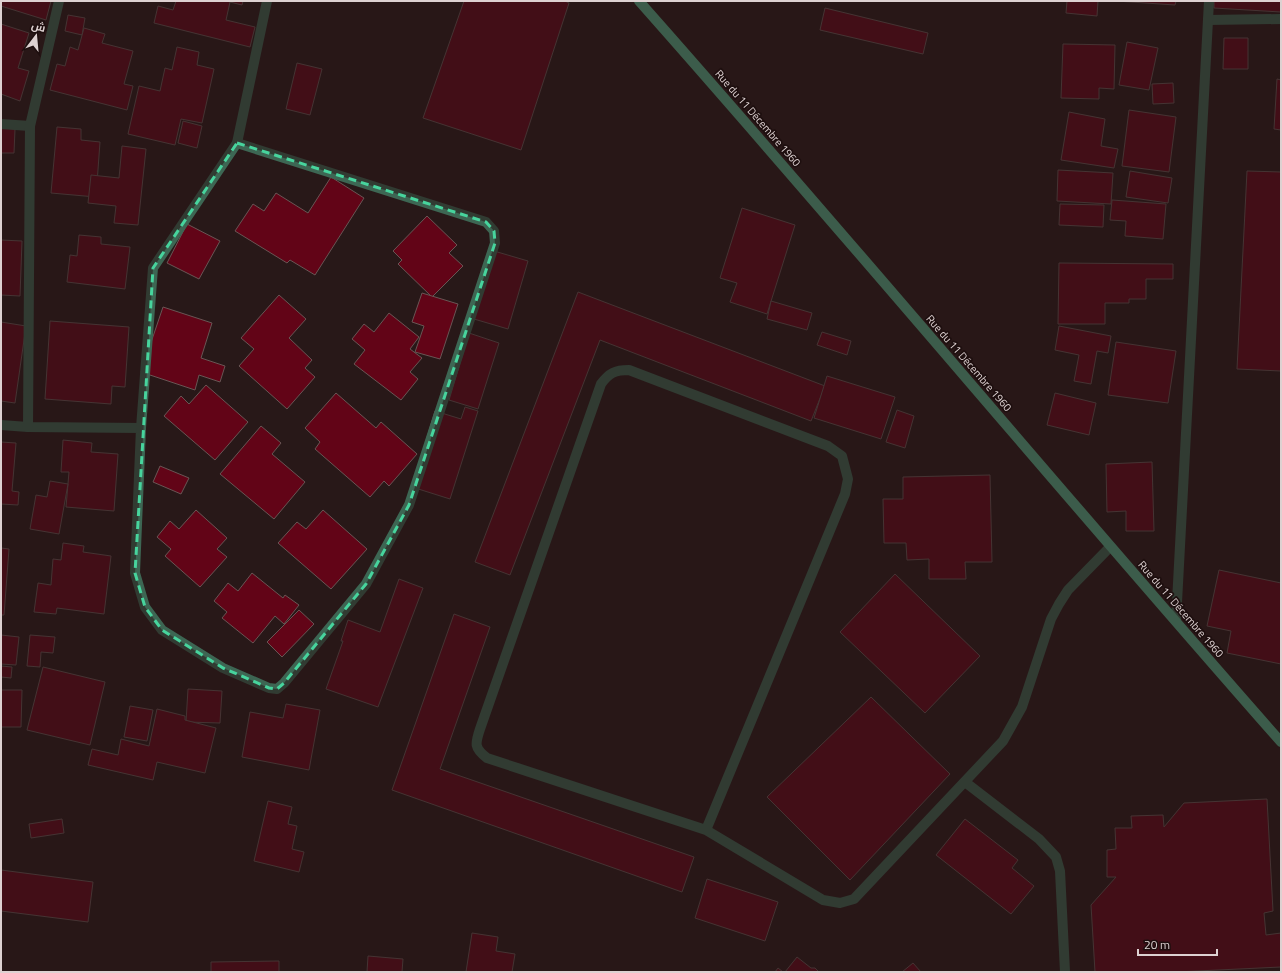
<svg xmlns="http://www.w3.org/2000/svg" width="1282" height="973" viewBox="0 0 1282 973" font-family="'Titillium Web',Cairo,sans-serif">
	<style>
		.building { fill: #620417; stroke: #695554 }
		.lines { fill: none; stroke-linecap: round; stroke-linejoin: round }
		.minor { stroke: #3d6653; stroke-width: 10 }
		.major { stroke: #56b089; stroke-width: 10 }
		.marked { fill: none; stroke: #47d49d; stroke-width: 3; stroke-dasharray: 8 5; stroke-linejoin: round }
		.labels { text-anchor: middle; stroke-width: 3.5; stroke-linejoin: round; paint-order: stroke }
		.street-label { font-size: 11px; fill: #ddd1d1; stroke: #1e0f0f }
	</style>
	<rect width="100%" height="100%" fill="#281818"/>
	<!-- building -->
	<g class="building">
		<polygon points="1,1 51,1 46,20 1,6"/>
		<polygon points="176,1 243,1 242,5 230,2 226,20 255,27 250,47 154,23 158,6 173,10"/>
		<polygon points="464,1 565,1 569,3 521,150 423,118"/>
		<polygon points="1067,1 1098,1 1097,16 1066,13"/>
		<polygon points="1116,1 1176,1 1175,5"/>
		<polygon points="1214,1 1281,1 1281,12 1214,8"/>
		<polygon points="825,8 928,33 923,54 820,30"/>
		<polygon points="68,15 85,18 82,35 65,31"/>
		<polygon points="1,24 29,33 18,68 29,71 20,101 1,94"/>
		<polygon points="84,28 105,34 102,43 133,51 124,84 133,86 127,110 50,90 57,64 65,66 70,47 78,50"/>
		<polygon points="1224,38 1248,38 1248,69 1223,69"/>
		<polygon points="1127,42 1158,48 1149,90 1119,85"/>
		<polygon points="1063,44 1115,45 1114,89 1099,88 1099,99 1061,98"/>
		<polygon points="177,47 199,52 197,65 214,69 202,123 181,119 175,145 128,134 139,86 160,91 165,68 172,70"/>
		<polygon points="297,63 322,69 310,115 286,109"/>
		<polygon points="1277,79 1281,80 1281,130 1274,129"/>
		<polygon points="1173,83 1174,103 1153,104 1152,84"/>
		<polygon points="1129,110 1176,117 1169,172 1122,166"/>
		<polygon points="1069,112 1105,119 1101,146 1118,149 1114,168 1061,160"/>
		<polygon points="183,121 202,126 197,148 178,143"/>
		<polygon points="57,127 81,129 81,140 100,142 96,197 51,193"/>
		<polygon points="1,128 15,129 14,153 1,153"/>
		<polygon points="122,146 146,149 138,225 114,223 116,206 88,203 91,175 119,178"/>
		<polygon points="1058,170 1113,173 1111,204 1057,201"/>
		<polygon points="1130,171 1172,178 1168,203 1126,197"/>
		<polygon points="1247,171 1281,172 1281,371 1237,369"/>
		<polygon points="331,177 364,198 315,275 290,260 287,263 235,231 253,204 264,211 276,193 308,213"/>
		<polygon points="1112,200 1166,204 1163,239 1125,236 1126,221 1110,220"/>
		<polygon points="1060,204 1104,205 1103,227 1059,225"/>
		<polygon points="742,208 795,225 767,314 730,302 737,283 720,278"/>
		<polygon points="427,216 457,245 449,253 463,266 432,297 398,264 402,260 393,251"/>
		<polygon points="187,224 220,241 199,279 167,263"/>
		<polygon points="79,235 101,237 101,244 130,247 125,289 67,282 70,255 77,256"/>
		<polygon points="1,240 22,241 20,296 1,295"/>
		<polygon points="494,251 528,261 508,329 474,319"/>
		<polygon points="1059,263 1173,264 1173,279 1146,279 1146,299 1129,299 1129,303 1105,303 1105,324 1058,324"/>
		<polygon points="578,292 825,386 811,421 600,340 510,575 475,562"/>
		<polygon points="422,293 458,304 440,359 415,352 424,326 412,322"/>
		<polygon points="279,295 306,319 289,338 312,360 305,368 315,377 287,409 239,366 254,349 241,338"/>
		<polygon points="771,301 812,313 807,330 767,319"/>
		<polygon points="163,307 212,323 201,358 225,366 220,382 199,375 195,390 141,372"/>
		<polygon points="389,313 419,337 410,349 422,358 410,372 418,379 401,400 354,364 365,350 352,339 364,324 374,332"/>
		<polygon points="50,321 129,327 125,387 112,386 111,404 45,399"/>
		<polygon points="1,322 26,326 15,403 1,401"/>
		<polygon points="1059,326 1111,336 1108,353 1097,351 1091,384 1074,381 1079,355 1055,350"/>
		<polygon points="822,332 851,341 847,355 817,345"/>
		<polygon points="469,333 499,343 478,409 449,400"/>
		<polygon points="1116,342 1176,351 1168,403 1108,395"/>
		<polygon points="827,376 895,397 881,439 814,418"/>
		<polygon points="206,385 248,422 215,460 164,416 181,396 189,404"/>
		<polygon points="336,393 376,428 381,422 417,454 389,486 384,481 370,497 315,449 320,442 305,428"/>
		<polygon points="1055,393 1096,403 1089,435 1047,425"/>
		<polygon points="465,407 478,411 450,499 412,487 435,411 461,419"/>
		<polygon points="897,410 914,416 905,448 886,442"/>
		<polygon points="261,426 281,443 272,454 305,482 274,519 220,474"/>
		<polygon points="63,440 92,443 91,452 118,454 114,511 66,507 69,472 61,472"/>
		<polygon points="1,442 16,443 12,491 19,492 18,505 1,504"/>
		<polygon points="1152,462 1154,531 1126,531 1126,511 1107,512 1106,464"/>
		<polygon points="160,466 189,478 181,494 153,482"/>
		<polygon points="990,475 992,562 965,562 966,579 929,579 929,559 907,560 906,543 884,543 883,499 903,499 903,477"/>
		<polygon points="50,481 68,484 59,534 30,529 36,495 47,497"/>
		<polygon points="196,510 227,538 217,549 227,557 200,587 165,556 171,549 157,537 170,521 179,529"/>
		<polygon points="323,510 367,549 331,589 278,543 297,522 306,529"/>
		<polygon points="63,543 84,546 83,552 111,556 104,614 57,608 56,614 34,612 38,583 51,585 53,559 61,560"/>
		<polygon points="1,548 9,549 4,615 1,615"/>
		<polygon points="1219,570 1281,583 1281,664 1227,653 1231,631 1207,626"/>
		<polygon points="252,573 283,598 285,595 299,605 284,624 275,616 253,643 222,618 227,612 214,601 228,583 238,591"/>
		<polygon points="895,574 980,656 925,713 840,632"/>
		<polygon points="399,579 423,588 378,707 326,689 343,641 341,641 348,620 380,632"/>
		<polygon points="299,610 314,624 282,657 267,642"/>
		<polygon points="454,614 490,627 440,769 694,857 682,892 392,790"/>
		<polygon points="1,635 19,637 16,665 1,664"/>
		<polygon points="30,635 55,637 53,653 41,652 40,667 27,666"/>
		<polygon points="1,666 12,667 11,678 1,677"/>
		<polygon points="43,667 105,682 90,745 27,730"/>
		<polygon points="188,689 222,691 220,723 186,722"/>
		<polygon points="1,690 22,690 21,727 1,727"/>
		<polygon points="871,697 950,774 850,880 767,797"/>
		<polygon points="286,704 320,710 309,770 242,757 250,712 283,718"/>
		<polygon points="130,706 153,710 147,741 124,737"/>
		<polygon points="157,709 185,716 185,720 216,728 205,773 157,762 153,780 88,765 92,749 118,755 121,739 149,746"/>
		<polygon points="1267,799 1273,911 1264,913 1266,935 1281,933 1281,967 1176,972 1095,972 1091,905 1116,877 1107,877 1107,850 1116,849 1115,828 1132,828 1131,816 1163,815 1164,827 1184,803"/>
		<polygon points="268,801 292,807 288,824 297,826 292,849 304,852 299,872 254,861"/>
		<polygon points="62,819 64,833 31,838 29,824"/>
		<polygon points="965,819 1018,860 1012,868 1034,886 1011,914 936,855"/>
		<polygon points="1,870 93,882 88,922 1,911"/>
		<polygon points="707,879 778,902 765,941 695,918"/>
		<polygon points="472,933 498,937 496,951 515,954 512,972 466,972"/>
		<polygon points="368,956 403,959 402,972 367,972"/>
		<polygon points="797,957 811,968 815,968 819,972 785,972"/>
		<polygon points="279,961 279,972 211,972 211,962"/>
		<polygon points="913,963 921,972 902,972"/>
		<polygon points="778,968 783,972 775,972"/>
	</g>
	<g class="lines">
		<!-- minor -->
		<g class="minor">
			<polyline points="1208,20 1281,19"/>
			<polyline points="1,124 30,126"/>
			<polyline points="1,425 28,427 141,428 135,573 145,607 162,630 223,668 269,688 277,689 284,683 366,584 409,505 495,243 494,231 486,222 237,143"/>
			<polyline points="28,427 30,126 59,1"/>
			<polyline points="141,428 153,268 237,143 267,1"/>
			<polyline points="1176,621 1209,1"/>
			<polyline points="965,782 1039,839 1056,857 1060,871 1065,972"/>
			<path d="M706,830L845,494L848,479L842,456L828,446L629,370C615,370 609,373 601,384L480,729C475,744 474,748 487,758L706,830L823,900L840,903L854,899L1003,741L1022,707L1051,619L1059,604L1068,590L1110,547"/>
		</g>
		<!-- major -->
		<path class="major" d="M639,1C856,246 1065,497 1281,742"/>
	</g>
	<!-- marked area -->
	<path d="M0 0H1282V973H0ZM237,143L486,222L494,231L495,243L409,505L366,584L284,683L277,689L269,688L223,668L162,630L145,607L135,573L153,268Z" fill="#281818" fill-opacity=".55" fill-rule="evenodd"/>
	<path class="marked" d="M237,143L486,222L494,231L495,243L409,505L366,584L284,683L277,689L269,688L223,668L162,630L145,607L135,573L153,268Z"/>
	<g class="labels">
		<!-- street labels -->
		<g class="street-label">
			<text transform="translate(758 118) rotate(49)" y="4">Rue du 11 Décembre 1960</text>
			<text transform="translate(969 363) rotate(49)" y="4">Rue du 11 Décembre 1960</text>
			<text transform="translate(1181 609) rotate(49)" y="4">Rue du 11 Décembre 1960</text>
		</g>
	</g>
	<!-- border -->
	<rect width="1282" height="973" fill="none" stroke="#ddd1d1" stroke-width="4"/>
	<!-- north arrow -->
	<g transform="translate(36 36) rotate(16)" stroke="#1e0f0f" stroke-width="3" paint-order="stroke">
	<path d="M0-3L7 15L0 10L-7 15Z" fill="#ddd1d1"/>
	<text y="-6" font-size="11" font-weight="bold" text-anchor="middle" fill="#ddd1d1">ش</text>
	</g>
	<!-- scale -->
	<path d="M1138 949v6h79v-6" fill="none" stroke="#ddd1d1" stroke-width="2"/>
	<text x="1144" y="949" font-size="12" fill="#ddd1d1" stroke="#1e0f0f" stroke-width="3" paint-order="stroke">20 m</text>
</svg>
